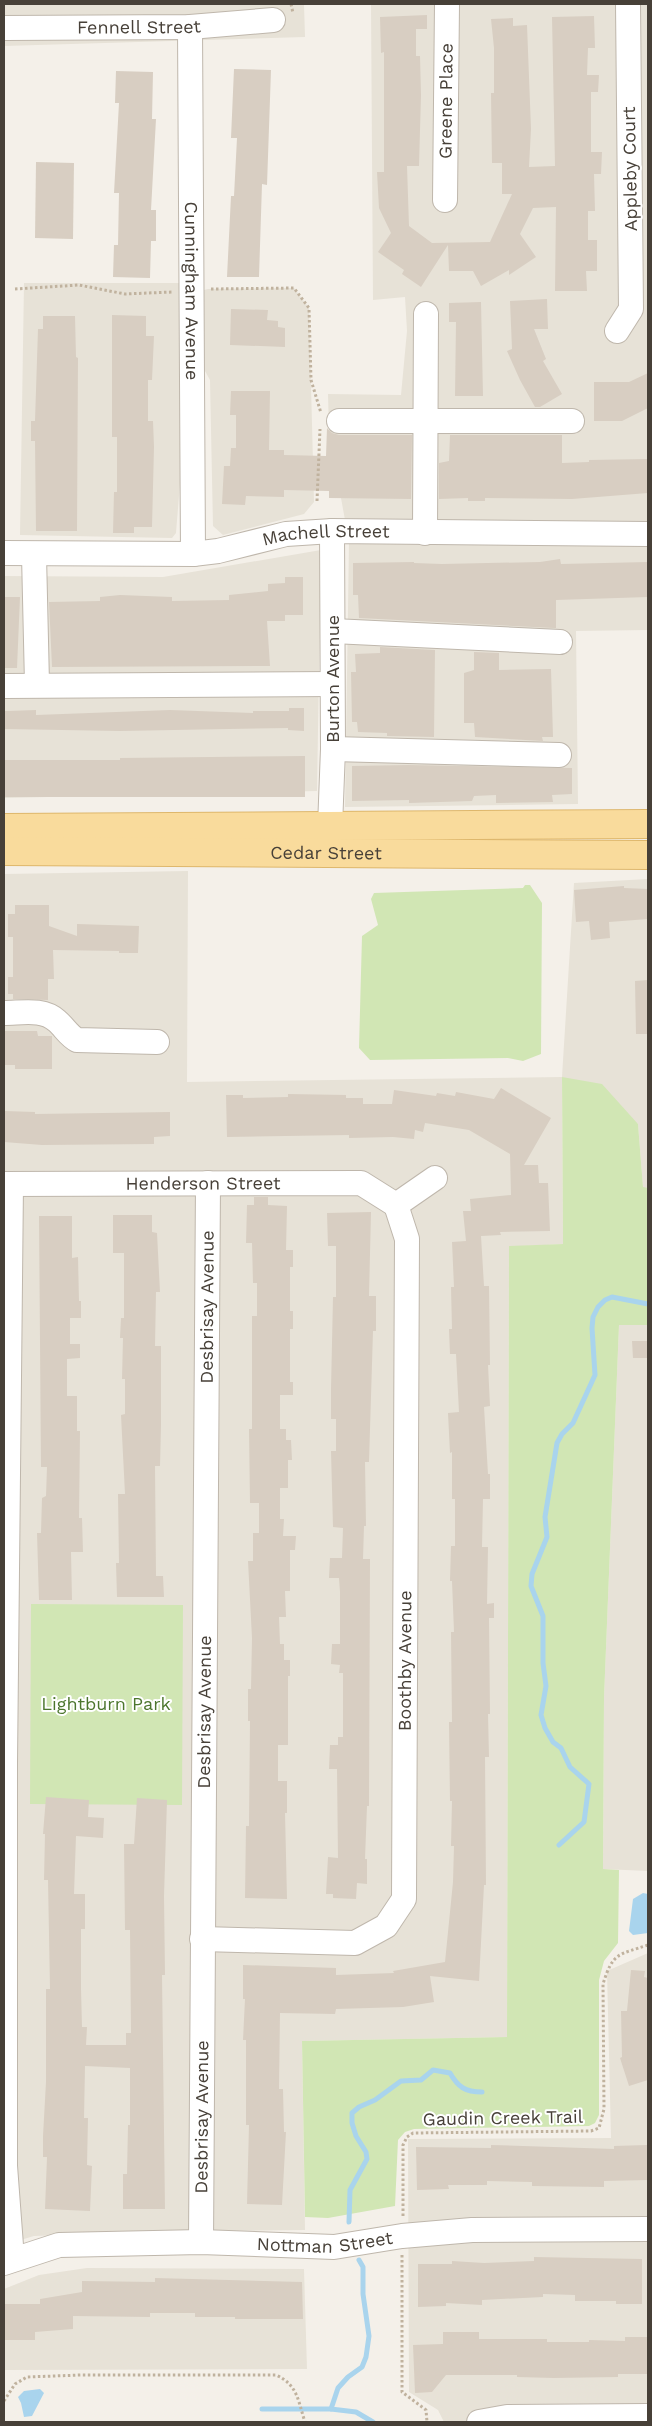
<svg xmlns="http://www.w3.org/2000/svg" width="652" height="2426" viewBox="0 0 652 2426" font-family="'Work Sans',sans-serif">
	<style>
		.residential { fill: #e7e2d7 }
		.green { fill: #d1e6b4 }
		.water { fill: #a9d4ed }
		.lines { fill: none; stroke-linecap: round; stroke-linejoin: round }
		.stream { stroke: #a9d4ed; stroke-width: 5 }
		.building { fill: #d8cec2 }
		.minor-casing { stroke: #bfb7ac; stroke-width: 26 }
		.major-casing { stroke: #deb76c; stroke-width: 30 }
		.path { stroke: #c0b29e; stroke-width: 3; stroke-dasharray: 2.5 2.5; stroke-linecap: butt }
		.minor { stroke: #fff; stroke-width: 24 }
		.major { stroke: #f9db9c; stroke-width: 28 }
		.labels { text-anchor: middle; stroke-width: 4; stroke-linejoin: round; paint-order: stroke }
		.street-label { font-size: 18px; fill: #474038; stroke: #fff }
		.park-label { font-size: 18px; fill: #4c762d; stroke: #fff }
	</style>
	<rect width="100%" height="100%" fill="#f4f0e9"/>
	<!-- residential -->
	<g class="residential">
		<polygon points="4,4 304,4 305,37 4,46"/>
		<polygon points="371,4 648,4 648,630 576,631 578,804 345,807 349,542 329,432 328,394 401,395 407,331 405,297 373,300"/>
		<polygon points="24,283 193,283 200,291 208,289 294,288 309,308 314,502 304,514 223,535 213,526 210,380 191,346 176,533 172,538 20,535"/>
		<polygon points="321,550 317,791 4,798 4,576 163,577"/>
		<polygon points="188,871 187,1082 562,1077 574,883 648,879 648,1188 643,1188 638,1124 562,1077 563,1244 509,1247 507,2037 302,2041 305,2230 178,2231 34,2236 4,2245 4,874"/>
		<polygon points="619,1325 648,1325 648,1871 603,1869 604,1698"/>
		<polygon points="648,1953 648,2422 444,2422 438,2410 409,2392 408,2139 611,2138 607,1971"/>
		<polygon points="87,2268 304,2269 307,2369 4,2370 4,2289 39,2275"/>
	</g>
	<!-- green -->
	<g class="green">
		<polygon points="525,885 530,885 542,903 541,1054 523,1061 508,1058 370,1060 359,1048 362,936 378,925 371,899 374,893 523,888"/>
		<polygon points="562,1077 602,1084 638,1124 643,1187 648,1188 648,1325 619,1325 604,1698 603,1869 619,1870 618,1943 604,1961 599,1980 599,2115 595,2123 589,2126 414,2129 405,2132 398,2140 395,2206 328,2218 305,2217 302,2041 507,2037 509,1246 563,1244"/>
		<polygon points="31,1604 183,1605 182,1805 30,1804"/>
	</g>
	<!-- water -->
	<g class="water">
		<polygon points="643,1893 648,1894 648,1933 633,1935 629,1931 633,1899"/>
		<polygon points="40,2389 44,2393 32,2416 24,2417 21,2403 18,2397 24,2391"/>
	</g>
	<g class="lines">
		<!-- stream -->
		<g class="stream">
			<polyline points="559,1845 584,1822 589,1784 570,1767 561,1748 553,1742 545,1728 541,1715 546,1686 543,1663 543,1616 531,1586 532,1574 547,1537 545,1517 557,1443 562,1434 573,1423 595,1375 592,1328 593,1317 598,1307 605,1300 612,1297 648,1304"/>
			<path d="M349,2222L350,2190L367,2159L366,2152L356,2136L352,2123V2113L359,2107L375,2100L401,2081L421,2080L433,2070L450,2073C458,2087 465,2092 482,2092"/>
			<polyline points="359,2260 363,2267 363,2294 369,2336 366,2357 362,2367 348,2377 338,2388 331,2409 356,2412 373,2422"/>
			<polyline points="262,2409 331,2409"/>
		</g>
	</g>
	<!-- building -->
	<g class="building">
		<polygon points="427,15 427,29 416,29 416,56 420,56 421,95 419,166 407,166 409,226 432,243 490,242 512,194 502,194 502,163 492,163 491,93 494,93 494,48 491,19 513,18 513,26 527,25 531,129 529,167 555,166 552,17 594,16 595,48 588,48 587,75 599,75 598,92 591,92 591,152 602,152 601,174 594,174 595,211 588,211 588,240 597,240 597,271 586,271 587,291 555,291 556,207 533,208 520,234 536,257 509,275 509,270 481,286 473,271 449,271 448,245 421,287 402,274 404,270 378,252 391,233 379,208 377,172 384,172 384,52 381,53 380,17"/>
		<polygon points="234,69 271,70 267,185 262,184 259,277 227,277 231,196 234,196 237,138 231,138"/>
		<polygon points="116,71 153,72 152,119 156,119 151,210 156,210 156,241 151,241 150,278 113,277 114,245 118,245 119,193 114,193 119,103 115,103"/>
		<polygon points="36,162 74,163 73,239 35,238"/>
		<polygon points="547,299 548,329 534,329 546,359 543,361 562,394 540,407 535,407 520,380 507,351 512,349 510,301"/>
		<polygon points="481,302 483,396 455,396 456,322 449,322 449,303"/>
		<polygon points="231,309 268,310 267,320 278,321 278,327 285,328 285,347 230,345"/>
		<polygon points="112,315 146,316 146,336 154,336 152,380 148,380 148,421 153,421 154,447 152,527 134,527 134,533 113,533 114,492 117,492 117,437 112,437"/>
		<polygon points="43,316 75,316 76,357 78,358 77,531 36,531 35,441 31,441 31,421 35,421 38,329 43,329"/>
		<polygon points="648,373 648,408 622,421 594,421 594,382 629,382"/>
		<polygon points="231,391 270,391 269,450 284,450 284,455 326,456 327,428 332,433 339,435 412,435 411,499 329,498 329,491 284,490 284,497 246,496 245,505 222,504 224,466 230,466 231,448 236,448 236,415 230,415"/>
		<polygon points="450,435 562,435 562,463 589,462 589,460 648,459 648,493 572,499 485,498 485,501 468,501 468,498 439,499 439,463 449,461"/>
		<polygon points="560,559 561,564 648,562 648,597 556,600 556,628 554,628 359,618 358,595 353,595 353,563 414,562 414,563 442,564 540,562"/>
		<polygon points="285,577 303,577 303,615 285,615 285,621 267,621 270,666 52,667 49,602 100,601 100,597 120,595 172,597 172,601 229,600 229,595 268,591 268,584 285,583"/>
		<polygon points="4,597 20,597 17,668 4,668"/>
		<polygon points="380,647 435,650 434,737 387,736 387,733 358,732 357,722 352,722 351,672 356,672 355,654 380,653"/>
		<polygon points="474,652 499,653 499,670 551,669 553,737 542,737 543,741 475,737 474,723 464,723 464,673 474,670"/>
		<polygon points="289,708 304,708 304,731 288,730 288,728 120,731 4,729 4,711 8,711 36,710 36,715 170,710 253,713 253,711 289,711"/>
		<polygon points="305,756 305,797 4,797 4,760 120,760 120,758"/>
		<polygon points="408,765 572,768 572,794 552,795 553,802 496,803 496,795 474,796 472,801 409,803 409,800 352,801 352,766"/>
		<polygon points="624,886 624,888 648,889 648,919 609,922 610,938 591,940 589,921 576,922 574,890"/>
		<polygon points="15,905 49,905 49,926 77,936 77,924 139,926 138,953 119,953 119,951 53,950 54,979 48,979 48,1000 13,999 13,994 8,994 8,977 13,977 13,937 8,937 8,914 15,914"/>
		<polygon points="648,980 648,1034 636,1034 635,981"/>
		<polygon points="4,1031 37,1031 38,1036 52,1036 52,1069 15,1069 15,1065 4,1065"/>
		<polygon points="501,1088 551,1118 524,1165 538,1165 539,1183 548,1183 550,1231 500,1232 501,1235 481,1236 484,1286 489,1286 490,1365 488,1365 490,1406 484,1407 488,1474 490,1474 490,1499 483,1499 482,1547 488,1547 487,1604 494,1603 494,1618 489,1618 490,1714 488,1714 489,1757 485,1757 486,1885 484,1885 479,1981 430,1976 434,2002 403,2007 336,2009 335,2014 280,2013 279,2089 283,2089 284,2132 286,2132 282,2205 247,2204 249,2125 246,2125 246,2040 243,2040 245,1999 243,1999 243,1965 336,1968 336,1975 394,1973 393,1971 445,1962 453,1882 454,1846 451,1846 452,1801 450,1801 449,1722 452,1722 451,1632 454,1632 452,1581 450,1581 451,1546 455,1546 455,1499 452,1499 452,1452 450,1453 448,1413 459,1412 456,1354 450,1354 449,1329 452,1329 451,1287 454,1287 452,1242 466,1241 463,1211 471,1211 470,1199 511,1195 510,1154 469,1130 425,1123 423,1132 415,1130 414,1139 393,1137 349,1138 349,1135 227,1137 226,1095 243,1095 243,1098 288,1097 288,1094 346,1095 346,1098 363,1098 363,1104 392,1104 394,1090 436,1096 437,1093 455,1096 456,1092 494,1099"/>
		<polygon points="4,1111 35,1112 35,1114 170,1112 170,1136 154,1137 154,1144 42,1145 4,1142"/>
		<polygon points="254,1197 268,1197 268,1205 287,1206 286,1250 293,1250 293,1267 290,1267 290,1311 293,1311 293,1329 290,1329 290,1382 293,1382 293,1395 280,1395 280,1429 286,1429 286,1440 291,1440 292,1460 288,1460 288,1488 280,1488 280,1519 284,1519 283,1536 296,1536 295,1550 290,1550 290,1591 285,1591 286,1617 279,1617 280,1644 284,1644 284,1660 290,1660 290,1676 288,1676 288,1745 278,1745 278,1781 287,1781 287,1813 285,1813 287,1899 245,1898 246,1826 249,1826 250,1721 248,1721 248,1689 251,1689 252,1638 248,1561 253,1561 253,1533 259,1533 259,1503 250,1503 249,1429 252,1429 252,1316 257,1316 257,1283 253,1283 252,1243 246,1243 247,1205 254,1205"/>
		<polygon points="371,1212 369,1296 376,1296 376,1331 373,1331 369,1462 365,1462 366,1526 364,1526 363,1559 370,1559 369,1806 367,1806 365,1859 367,1859 367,1884 357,1883 356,1899 333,1898 333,1894 326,1894 328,1857 338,1858 337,1769 329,1769 330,1745 338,1745 338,1737 343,1737 343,1673 339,1673 340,1665 331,1664 332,1644 340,1644 340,1592 339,1578 329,1578 330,1558 342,1558 343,1528 333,1527 331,1451 336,1451 336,1419 331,1419 331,1389 333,1297 336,1297 336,1246 328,1246 327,1213"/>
		<polygon points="113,1215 152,1215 152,1232 157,1233 160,1292 156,1292 155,1346 161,1346 161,1425 160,1466 155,1466 156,1576 163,1576 164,1597 117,1597 116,1563 119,1563 118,1494 125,1494 121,1415 125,1414 125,1379 122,1379 123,1338 120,1338 121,1318 124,1318 124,1253 113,1253"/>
		<polygon points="39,1216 72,1216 72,1258 78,1257 79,1301 81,1301 81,1318 70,1318 70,1344 80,1344 80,1358 67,1359 67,1396 77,1396 77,1431 80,1431 79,1518 82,1518 83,1552 71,1552 72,1600 39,1600 37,1533 41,1533 42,1498 46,1496 47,1467 41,1467"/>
		<polygon points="632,1341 648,1341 648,1358 633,1358"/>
		<polygon points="46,1797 89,1800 88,1817 104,1818 103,1838 76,1836 74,1894 85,1894 85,1929 81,1929 81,1989 82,2027 87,2027 86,2045 126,2045 126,2033 131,2033 130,1930 125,1930 124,1844 134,1844 137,1798 167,1800 164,1896 165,1975 162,1975 165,2209 123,2209 123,2174 127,2174 128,2125 130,2125 130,2068 85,2066 84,2118 88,2118 87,2165 92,2166 90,2211 45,2209 47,2157 43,2157 43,2136 46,2082 46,1989 50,1989 48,1880 44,1880 45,1834 43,1834"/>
		<polygon points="631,1970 645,1971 644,1977 648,1978 648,2080 629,2086 620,2058 622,2057 621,2011 627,2011"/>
		<polygon points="491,2145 614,2149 614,2146 647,2145 648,2180 604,2181 604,2187 532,2186 532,2182 487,2181 487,2185 448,2185 449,2189 417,2190 416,2147 491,2148"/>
		<polygon points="534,2257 642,2259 642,2304 616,2304 616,2301 575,2301 575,2295 543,2294 543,2297 482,2300 482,2305 446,2303 446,2306 418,2307 418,2264 452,2264 452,2261 484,2263 534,2261"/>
		<polygon points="155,2278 302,2282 303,2319 235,2319 235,2317 195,2317 195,2313 150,2313 150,2317 73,2316 73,2329 35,2332 35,2340 4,2340 4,2304 40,2304 40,2299 82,2292 82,2281 155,2282"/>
		<polygon points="443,2332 479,2332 479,2339 547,2339 547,2342 589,2342 589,2340 625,2341 625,2337 648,2337 648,2374 618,2374 618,2377 554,2378 517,2377 517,2375 446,2375 432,2392 415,2393 413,2345 443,2344"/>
	</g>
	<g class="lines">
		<defs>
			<g id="minor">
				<path id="s1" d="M190,27L193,554"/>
				<path id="s2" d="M4,28L190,27L273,20"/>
				<path id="s3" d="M445,200L447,4"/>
				<polyline points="617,331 631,309 628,4"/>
				<polyline points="339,421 572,421"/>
				<polyline points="425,533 426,314"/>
				<path id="s4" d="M4,553L193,554L218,551L286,534L332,531L648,534"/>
				<polyline points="34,555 37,684"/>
				<polyline points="333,631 560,642"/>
				<polyline points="4,686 332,684"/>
				<polyline points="333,749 559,755"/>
				<polyline points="330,827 333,749 332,531"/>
				<path d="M4,1013C22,1013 43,1008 57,1021C64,1027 69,1036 77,1040L157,1042"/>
				<path id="s5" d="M4,1184L361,1183L396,1205"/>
				<polyline points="11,1184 5,1763 5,2166 12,2259"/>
				<polyline points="396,1205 435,1178"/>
				<path id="s6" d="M202,1939L355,1943L386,1926L404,1899L407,1239L396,1205"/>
				<path id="s7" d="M201,2242L208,1183"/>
				<path id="s8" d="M4,2263L59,2245L201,2242L334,2247L402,2236L472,2230L648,2229"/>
				<polyline points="479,2422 507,2417 648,2416"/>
			</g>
			<g id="major">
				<polyline points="4,828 648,824"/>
				<path id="s9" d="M4,851L648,855"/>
			</g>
		</defs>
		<!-- minor casing -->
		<use href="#minor" class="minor-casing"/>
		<!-- major casing -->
		<use href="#major" class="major-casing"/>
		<!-- path -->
		<g class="path">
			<polyline points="291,4 293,13"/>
			<polyline points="15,289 79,285 125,294 172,292"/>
			<polyline points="211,289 294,288 309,308 311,380 321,413"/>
			<polyline points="317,501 320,429"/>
			<path d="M403,2216V2145L407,2137L413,2133L591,2131L599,2128L604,2109L603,1984C613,1952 618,1955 648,1945"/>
			<polyline points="402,2255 402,2392 426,2410 427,2422"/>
			<path d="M4,2401L15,2384L27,2377L81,2375H276C298,2385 298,2401 305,2422"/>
		</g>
		<!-- minor -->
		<use href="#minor" class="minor"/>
		<!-- major -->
		<use href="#major" class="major"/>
	</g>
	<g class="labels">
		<!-- street labels -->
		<g class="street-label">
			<text dy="6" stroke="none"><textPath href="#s2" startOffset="135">Fennell Street</textPath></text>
			<text dy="6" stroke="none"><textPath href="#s3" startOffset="99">Greene Place</textPath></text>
			<text transform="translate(630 169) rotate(-91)" y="6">Appleby Court</text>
			<text dy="6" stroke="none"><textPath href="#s1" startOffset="264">Cunningham Avenue</textPath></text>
			<text dy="6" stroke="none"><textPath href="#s4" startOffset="324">Machell Street</textPath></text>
			<text transform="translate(333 679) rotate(-90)" y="6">Burton Avenue</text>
			<text dy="6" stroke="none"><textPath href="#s9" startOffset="322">Cedar Street</textPath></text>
			<text dy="6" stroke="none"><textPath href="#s5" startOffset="199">Henderson Street</textPath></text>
			<text dy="6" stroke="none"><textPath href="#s7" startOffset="935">Desbrisay Avenue</textPath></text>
			<text dy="6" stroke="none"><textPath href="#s6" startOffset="459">Boothby Avenue</textPath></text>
			<text dy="6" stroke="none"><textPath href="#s7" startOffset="530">Desbrisay Avenue</textPath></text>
			<text dy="6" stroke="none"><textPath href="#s7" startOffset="125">Desbrisay Avenue</textPath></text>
			<text transform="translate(503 2118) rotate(-1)" y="6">Gaudin Creek Trail</text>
			<text dy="6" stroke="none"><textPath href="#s8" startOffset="324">Nottman Street</textPath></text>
		</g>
		<!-- park labels -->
		<g class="park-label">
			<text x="106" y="1710">Lightburn Park</text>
		</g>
	</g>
	<!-- border -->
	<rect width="652" height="2426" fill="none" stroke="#474038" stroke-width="10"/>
</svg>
